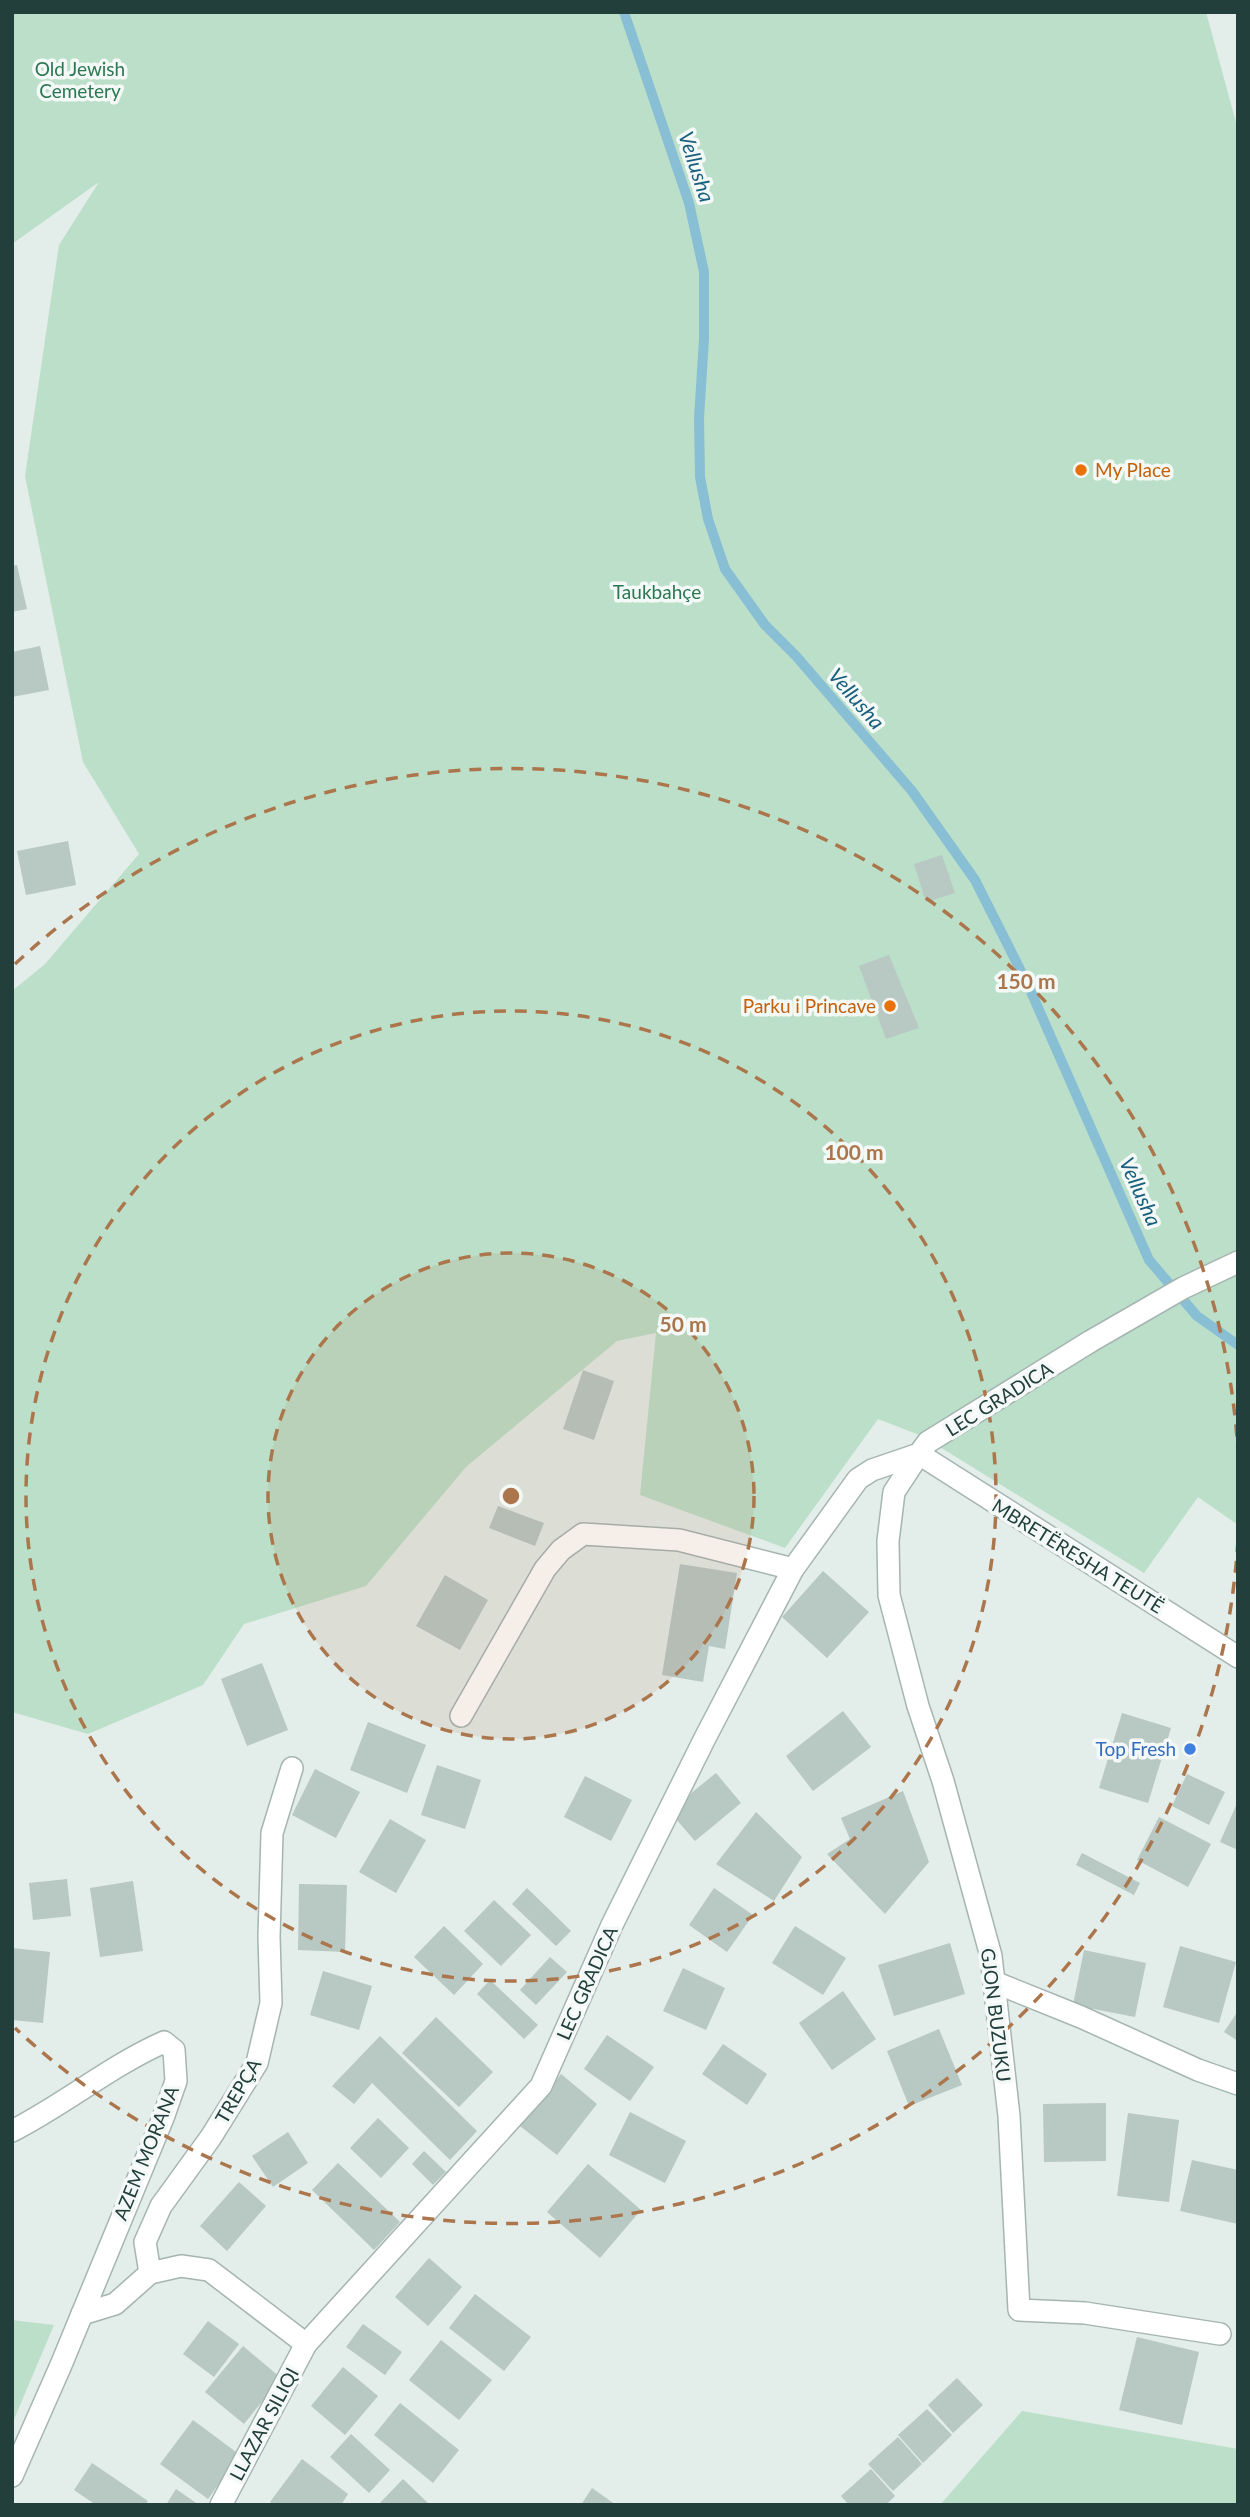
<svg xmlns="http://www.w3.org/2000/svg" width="1250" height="2517" viewBox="0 0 1250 2517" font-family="Lato,sans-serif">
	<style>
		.green { fill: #bbdfc9 }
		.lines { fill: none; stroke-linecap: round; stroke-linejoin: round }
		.stream { stroke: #89bfd4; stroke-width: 10 }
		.building { fill: #b8c8c3 }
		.minor-casing { stroke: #a5b5b2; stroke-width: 24 }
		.minor { stroke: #fff; stroke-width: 21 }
		.ring { fill: none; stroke: #ac764d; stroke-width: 3.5; stroke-dasharray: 12 9 }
		.food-dot { fill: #e8710a; stroke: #f4f9f7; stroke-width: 2.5 }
		.shop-dot { fill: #3f7fe0; stroke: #f4f9f7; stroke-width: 2.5 }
		.labels { text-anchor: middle; stroke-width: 7; stroke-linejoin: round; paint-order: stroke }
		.park-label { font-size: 19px; fill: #2a7852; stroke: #f4f9f7 }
		.food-label { font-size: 19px; fill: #c56008; stroke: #f4f9f7; text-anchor: start }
		.street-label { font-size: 19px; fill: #223f3b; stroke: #f4f9f7 }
		.shop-label { font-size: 19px; fill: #366cbe; stroke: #f4f9f7; text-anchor: end }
		.water-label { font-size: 21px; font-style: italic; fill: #19607e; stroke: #f4f9f7 }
		.centre { fill: #ac764d; stroke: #f4f9f7; stroke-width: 3.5 }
		.ring-label { font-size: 21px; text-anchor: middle; font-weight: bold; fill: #ac764d; stroke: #f4f9f7; stroke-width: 7; stroke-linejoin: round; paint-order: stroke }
	</style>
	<rect width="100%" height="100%" fill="#e3edea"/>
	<!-- green -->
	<g class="green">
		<polygon points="12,12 1206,12 1238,130 1238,1525 1198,1497 1144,1573 922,1436 878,1419 785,1548 640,1495 656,1333 617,1341 466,1467 366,1586 244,1624 203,1685 88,1734 12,1712 12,991 45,964 139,854 83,762 25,476 59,245 99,182 12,244"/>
		<polygon points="12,2320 54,2325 12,2424"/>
		<polygon points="1022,2411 1238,2449 1238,2505 940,2505"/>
	</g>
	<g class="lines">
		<!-- stream -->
		<polyline class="stream" points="624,12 689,203 704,272 704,339 699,418 700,477 708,519 725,569 765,625 796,656 912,791 975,880 1028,985 1149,1260 1197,1316 1238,1345"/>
	</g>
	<!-- building -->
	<g class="building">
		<polygon points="17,565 27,609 12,612 12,566"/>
		<polygon points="40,646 49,690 12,697 12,652"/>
		<polygon points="68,841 76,885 26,895 17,851"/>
		<polygon points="942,855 955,893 926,902 914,864"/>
		<polygon points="889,955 919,1028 886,1039 859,966"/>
		<polygon points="583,1370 614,1381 594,1440 563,1429"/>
		<polygon points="498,1506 544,1523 535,1546 489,1528"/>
		<polygon points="680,1564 737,1573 725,1649 709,1646 703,1682 662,1675"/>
		<polygon points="823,1571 869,1612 827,1658 782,1617"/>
		<polygon points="445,1575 488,1600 460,1650 416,1626"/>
		<polygon points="262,1663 288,1730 247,1746 221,1679"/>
		<polygon points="843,1711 871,1747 813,1791 786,1756"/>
		<polygon points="1122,1713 1171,1728 1148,1803 1099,1788"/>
		<polygon points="368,1722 426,1745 407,1793 350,1770"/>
		<polygon points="437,1765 481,1780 465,1829 421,1815"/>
		<polygon points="315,1769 360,1792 336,1838 292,1815"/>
		<polygon points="716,1773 741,1803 695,1841 669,1811"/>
		<polygon points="1187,1774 1225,1792 1209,1825 1172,1806"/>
		<polygon points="585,1776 632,1800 611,1841 564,1817"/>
		<polygon points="903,1791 929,1862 885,1914 827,1854 850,1839 841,1818"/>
		<polygon points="1238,1801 1238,1850 1220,1842"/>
		<polygon points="756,1812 802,1857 774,1901 716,1864"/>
		<polygon points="1159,1817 1211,1844 1188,1887 1137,1860"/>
		<polygon points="390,1819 426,1840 396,1893 359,1872"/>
		<polygon points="1082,1853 1140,1883 1134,1895 1076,1865"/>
		<polygon points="67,1879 71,1916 33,1920 29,1883"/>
		<polygon points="133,1881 143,1951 100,1957 90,1888"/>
		<polygon points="299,1884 347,1885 345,1952 298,1950"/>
		<polygon points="527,1888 571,1931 556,1946 512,1904"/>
		<polygon points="714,1888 753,1915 727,1952 689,1925"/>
		<polygon points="494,1900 531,1935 501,1966 464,1931"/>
		<polygon points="444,1926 483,1964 454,1995 414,1957"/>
		<polygon points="795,1926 846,1958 823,1995 772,1963"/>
		<polygon points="950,1943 965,1994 894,2016 878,1965"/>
		<polygon points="1180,1946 1236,1962 1219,2023 1163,2007"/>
		<polygon points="12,1948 50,1952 43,2023 12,2020"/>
		<polygon points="1084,1950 1146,1963 1135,2017 1073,2005"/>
		<polygon points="550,1957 567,1972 536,2005 520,1990"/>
		<polygon points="683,1968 725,1988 706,2030 663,2011"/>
		<polygon points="323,1971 372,1986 359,2030 310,2015"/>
		<polygon points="490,1980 538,2025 524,2039 477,1994"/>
		<polygon points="843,1991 876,2039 832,2070 799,2023"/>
		<polygon points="1238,2011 1238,2041 1224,2032"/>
		<polygon points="436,2017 493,2072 459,2107 402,2053"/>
		<polygon points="939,2029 962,2085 909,2106 887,2051"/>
		<polygon points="607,2035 654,2067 630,2101 584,2069"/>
		<polygon points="380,2036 477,2131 450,2160 372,2083 354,2104 332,2086"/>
		<polygon points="723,2044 767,2074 747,2105 702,2074"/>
		<polygon points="561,2074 597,2104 557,2155 520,2126"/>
		<polygon points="1106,2103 1106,2161 1044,2162 1043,2104"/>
		<polygon points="630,2112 686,2141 665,2183 609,2155"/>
		<polygon points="1128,2113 1179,2120 1169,2202 1117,2196"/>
		<polygon points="378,2118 409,2148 381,2178 350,2148"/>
		<polygon points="288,2132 308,2163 273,2187 252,2156"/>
		<polygon points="424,2151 446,2172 433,2185 412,2164"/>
		<polygon points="1192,2160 1238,2170 1238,2224 1180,2211"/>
		<polygon points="338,2163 400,2222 374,2250 312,2190"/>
		<polygon points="588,2164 641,2210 600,2258 547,2212"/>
		<polygon points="239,2182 266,2206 227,2251 200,2226"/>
		<polygon points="429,2258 462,2287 428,2326 395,2297"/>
		<polygon points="475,2294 531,2337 504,2371 449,2328"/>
		<polygon points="208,2321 239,2344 214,2377 183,2354"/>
		<polygon points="363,2324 402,2352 385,2375 346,2347"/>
		<polygon points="1137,2337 1199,2352 1182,2425 1119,2410"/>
		<polygon points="441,2340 492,2380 459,2420 409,2380"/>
		<polygon points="243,2346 281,2378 244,2424 205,2392"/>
		<polygon points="343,2367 378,2396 345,2435 311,2406"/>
		<polygon points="957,2378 983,2405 953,2433 928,2405"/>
		<polygon points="400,2403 459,2450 433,2483 374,2435"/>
		<polygon points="927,2409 952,2435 923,2463 898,2435"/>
		<polygon points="193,2420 240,2455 208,2499 160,2464"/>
		<polygon points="351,2434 390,2470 369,2493 330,2457"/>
		<polygon points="898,2437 922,2464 893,2491 868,2464"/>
		<polygon points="302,2459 348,2494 341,2505 273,2505 270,2502"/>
		<polygon points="92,2463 148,2501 145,2505 96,2505 74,2490"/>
		<polygon points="871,2469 895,2496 886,2505 849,2505 841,2496"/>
		<polygon points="403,2479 430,2505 378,2505"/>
		<polygon points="592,2488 616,2505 581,2505"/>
		<polygon points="176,2489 199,2505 166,2505"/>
	</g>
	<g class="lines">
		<defs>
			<g id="minor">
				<polyline points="461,1716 545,1569 561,1550 583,1534 679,1540 793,1569"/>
				<polyline points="994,1982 1081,2017 1198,2070 1238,2084"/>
				<path d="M12,2131C65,2104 110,2066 164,2042L174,2050L176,2081L163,2118L61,2365L12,2476"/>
				<polyline points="150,2273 181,2266 209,2270 306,2344"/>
				<polyline points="82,2314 115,2304 150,2273 145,2242 161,2206 211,2137 257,2063 271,2003 269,1937 272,1833 292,1768"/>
				<polyline points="1220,2334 1085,2313 1019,2310 1009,2116 991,1956 943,1781 918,1706 889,1595 888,1541 894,1492 919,1454 1238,1657"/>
				<polyline points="221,2505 306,2344 541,2086 612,1925 705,1738 793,1569 858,1479 872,1470 919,1454 928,1442 1091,1341 1183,1288 1238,1262"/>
			</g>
		</defs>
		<!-- minor casing -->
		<use href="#minor" class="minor-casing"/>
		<!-- minor -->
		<use href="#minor" class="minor"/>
	</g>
	<!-- distance rings -->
	<circle cx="511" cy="1496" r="243" fill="#ac764d" fill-opacity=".12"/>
	<g class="ring">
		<circle cx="511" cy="1496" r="243"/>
		<circle cx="511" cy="1496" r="485"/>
		<path d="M1238 1540A728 728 0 0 1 15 2028M15 964A728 728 0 0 1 1238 1452"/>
	</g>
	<!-- markers -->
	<g class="food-dot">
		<circle cx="1081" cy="470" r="7"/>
		<circle cx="890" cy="1006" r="7"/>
	</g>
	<circle class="shop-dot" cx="1190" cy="1749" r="7"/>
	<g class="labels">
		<!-- park labels -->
		<g class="park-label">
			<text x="80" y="76">Old Jewish<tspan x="80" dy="22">Cemetery</tspan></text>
			<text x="657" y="599">Taukbahçe</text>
		</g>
		<!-- food labels -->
		<g class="food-label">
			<text x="1095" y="477">My Place</text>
			<text x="876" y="1013" text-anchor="end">Parku i Princave</text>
		</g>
		<!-- street labels -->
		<g class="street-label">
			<text transform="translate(999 1399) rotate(-32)" y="7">LEC GRADICA</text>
			<text transform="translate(1078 1556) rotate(32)" y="7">MBRETËRESHA TEUTË</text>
			<text transform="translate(587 1983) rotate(-66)" y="7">LEC GRADICA</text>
			<text transform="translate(996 2015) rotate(83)" y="7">GJON BUZUKU</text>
			<text transform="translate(238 2091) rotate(-60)" y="7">TREPÇA</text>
			<text transform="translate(146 2153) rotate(-68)" y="7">AZEM MORANA</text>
			<text transform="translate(264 2424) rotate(-62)" y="7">LLAZAR SILIQI</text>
		</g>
		<!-- shop labels -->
		<g class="shop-label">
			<text x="1176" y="1756">Top Fresh</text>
		</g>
		<!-- water labels -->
		<g class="water-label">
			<text transform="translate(696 167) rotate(72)" y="7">Vellusha</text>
			<text transform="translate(856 699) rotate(49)" y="7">Vellusha</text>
			<text transform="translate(1140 1192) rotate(66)" y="7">Vellusha</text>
		</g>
	</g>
	<circle cx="511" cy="1496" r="10" class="centre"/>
	<g class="ring-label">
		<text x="1026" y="989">150 m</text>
		<text x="854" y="1160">100 m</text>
		<text x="683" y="1332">50 m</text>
	</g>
	<!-- border -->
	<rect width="1250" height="2517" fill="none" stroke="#223f3b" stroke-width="28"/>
</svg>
